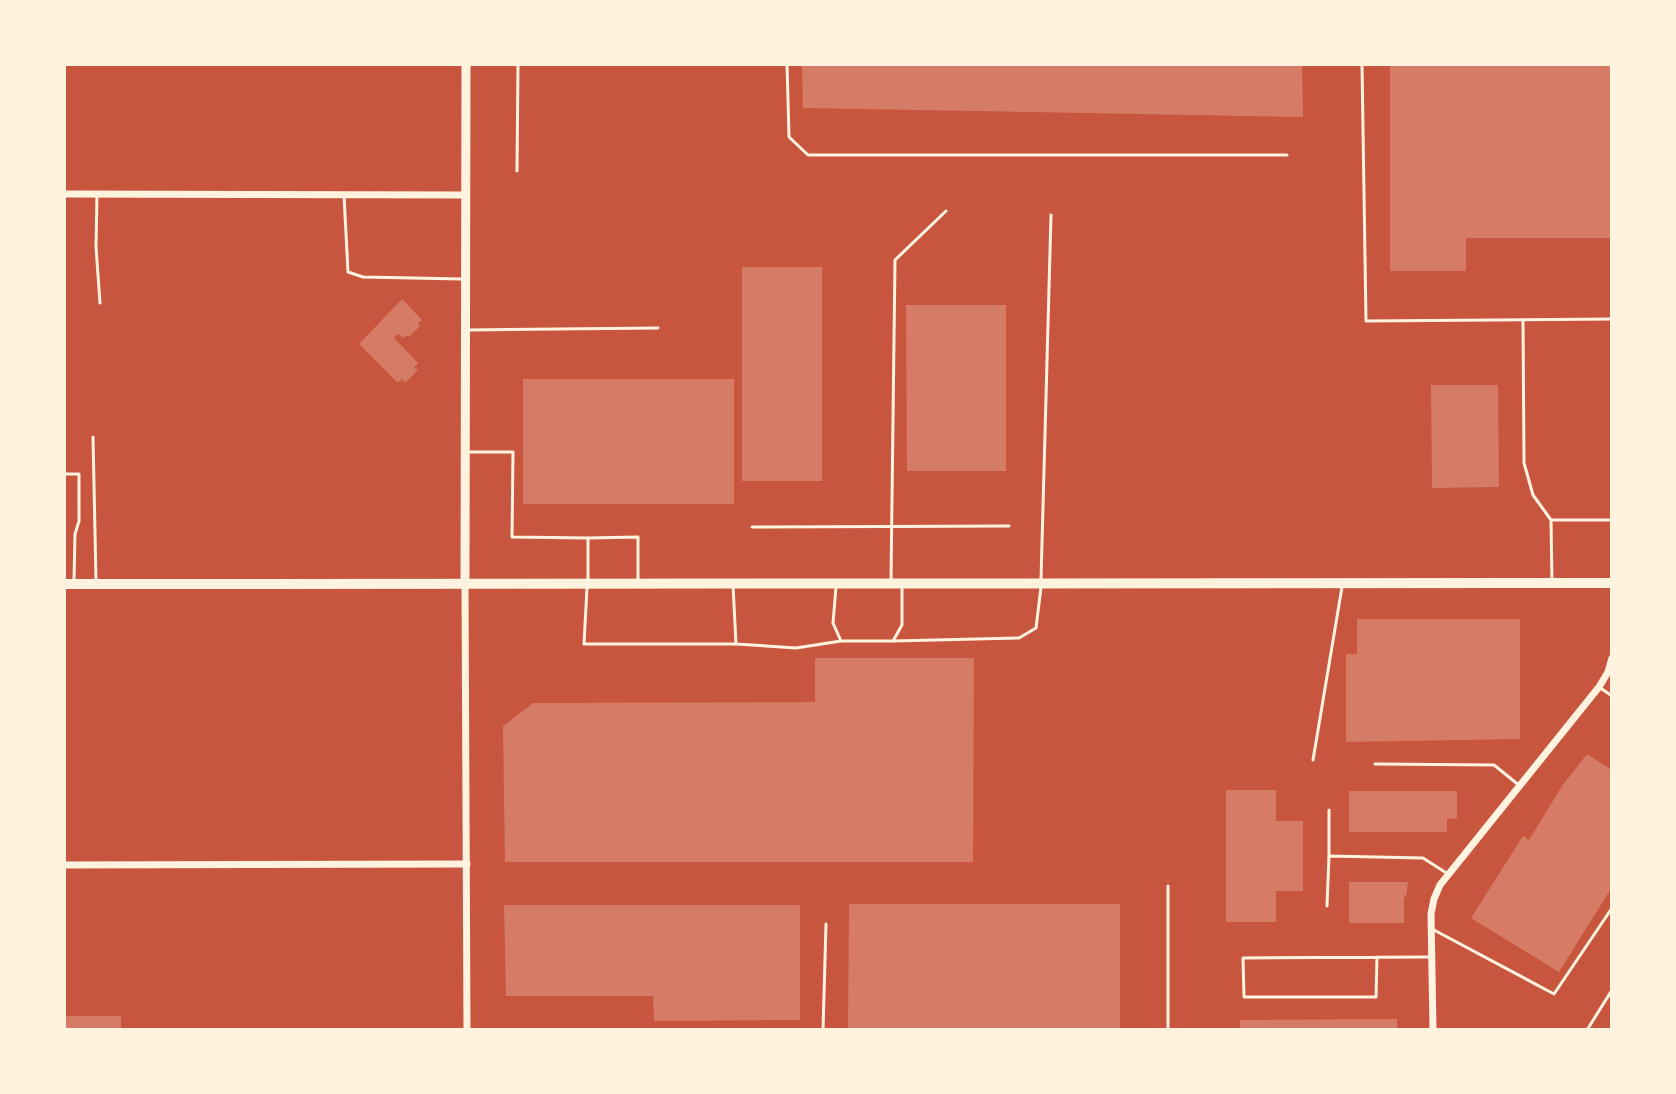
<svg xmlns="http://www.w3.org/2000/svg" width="1676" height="1094" viewBox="0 0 1676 1094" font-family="Cabin,sans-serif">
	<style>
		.building { fill: #d67c66 }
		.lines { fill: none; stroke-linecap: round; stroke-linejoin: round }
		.service { stroke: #fff3e0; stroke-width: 3 }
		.minor { stroke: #fff3e0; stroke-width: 7 }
		.tertiary { stroke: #fff3e0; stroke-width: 9 }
		.secondary { stroke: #fff3e0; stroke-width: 10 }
	</style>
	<rect width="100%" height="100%" fill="#c8553d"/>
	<!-- building -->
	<g class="building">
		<polygon points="802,64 1302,64 1303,117 803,108"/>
		<polygon points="1390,64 1612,64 1612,238 1466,238 1466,271 1390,271"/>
		<rect x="742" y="267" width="80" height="214"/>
		<polygon points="402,299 422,320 418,323 420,326 409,337 407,335 403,338 398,334 394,338 418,363 414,367 418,370 405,383 402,379 398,383 359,344"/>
		<polygon points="906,305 1006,305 1006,471 907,471"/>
		<rect x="523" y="379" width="211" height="125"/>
		<polygon points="1431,385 1498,385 1499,487 1432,488"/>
		<polygon points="1357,619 1520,619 1520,739 1346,742 1346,654 1357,654"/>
		<polygon points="815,658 974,658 973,862 505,862 503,726 533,703 815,702"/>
		<polygon points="1587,754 1612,770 1612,887 1559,972 1471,918 1523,836 1529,840 1562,786"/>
		<polygon points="1226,790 1276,790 1276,821 1303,821 1303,891 1276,891 1276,922 1226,922"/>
		<polygon points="1349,791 1457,791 1457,818 1447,819 1447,832 1349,832"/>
		<polygon points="1349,882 1408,882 1406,897 1404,897 1404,923 1349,923"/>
		<polygon points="849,904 1120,904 1120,1030 848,1030"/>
		<polygon points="504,905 800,905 800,1020 654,1021 653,996 506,996"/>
		<rect x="64" y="1016" width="57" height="14"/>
		<polygon points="1397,1019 1397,1030 1240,1030 1240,1020"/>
	</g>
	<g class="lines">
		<!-- service -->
		<g class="service">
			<polyline points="787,64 789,137 808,155 1287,155"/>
			<polyline points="1362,64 1366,321 1612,319"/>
			<polyline points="517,171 518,64"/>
			<polyline points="97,194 96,247 100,303"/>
			<polyline points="344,195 348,272 363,277 462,279"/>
			<polyline points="1523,320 1524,463 1533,495 1551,520 1552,581"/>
			<polyline points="469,330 658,328"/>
			<polyline points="93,437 96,580"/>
			<polyline points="468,452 513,452 512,537 588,538 588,580"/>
			<polyline points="64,474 79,474 79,521 75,534 74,580"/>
			<polyline points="1552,520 1612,520"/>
			<polyline points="752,527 1009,526"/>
			<polyline points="588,538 638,537 638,579"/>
			<polyline points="891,580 895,260 946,211"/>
			<polyline points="1041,580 1051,215"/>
			<polyline points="733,585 736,644 796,648 841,641 893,641 902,625 902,587"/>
			<polyline points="836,587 833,623 841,641"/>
			<polyline points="587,588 584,644 736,644"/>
			<polyline points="893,641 1019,638 1036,628 1041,587"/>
			<polyline points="1599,687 1612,696"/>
			<polyline points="1313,760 1342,587"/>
			<polyline points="1375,764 1494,765 1520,786"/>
			<polyline points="1329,856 1329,810"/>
			<polyline points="1168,886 1168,1030"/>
			<polyline points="1327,906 1329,856 1423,858 1448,874"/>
			<polyline points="1434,930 1554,994 1612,908"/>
			<polyline points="1377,957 1376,997 1244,997 1243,958 1429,957"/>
			<polyline points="823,1030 826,924"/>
			<polyline points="1587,1030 1612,990"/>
		</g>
		<!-- minor -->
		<g class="minor">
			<polyline points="64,194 466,195"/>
			<polyline points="465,584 467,1030"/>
			<polyline points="64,865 467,864"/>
			<polyline points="1433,1030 1431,914 1434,899 1440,885 1599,687 1608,672 1612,658"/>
		</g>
		<!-- tertiary -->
		<polyline class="tertiary" points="465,584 466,64"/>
		<!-- secondary -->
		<polyline class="secondary" points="64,584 1612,583"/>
	</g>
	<!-- border -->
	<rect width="1676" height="1094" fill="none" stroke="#fff3e0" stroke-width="132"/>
</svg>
